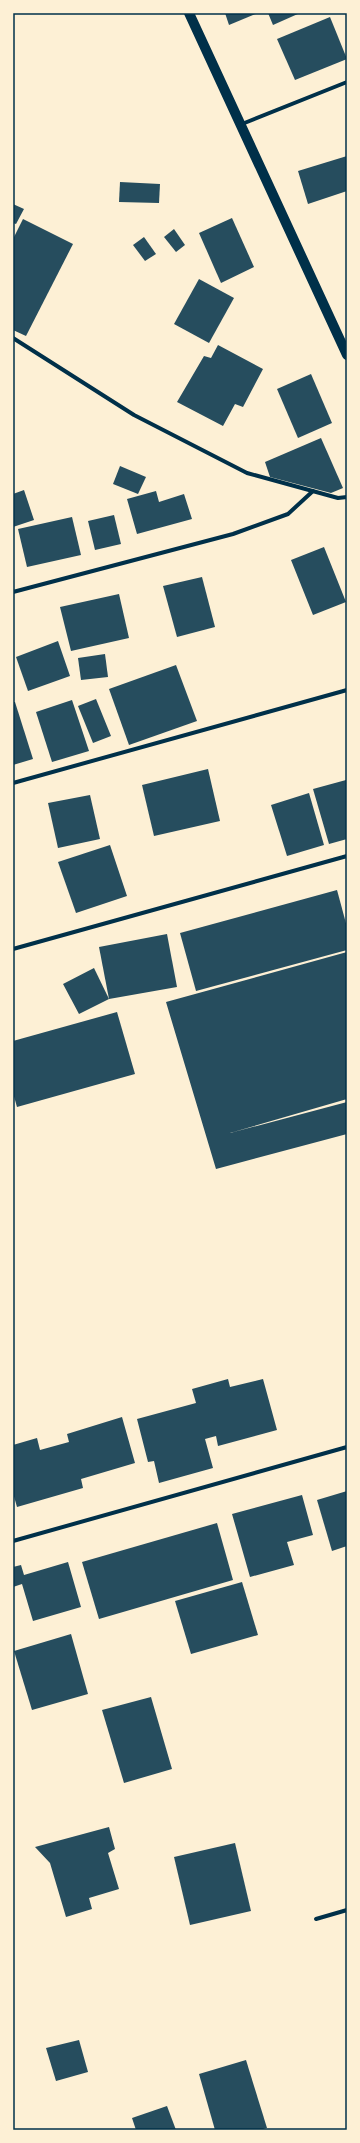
<svg xmlns="http://www.w3.org/2000/svg" width="360" height="2143" viewBox="0 0 360 2143" font-family="'Fira Sans Condensed',sans-serif">
	<style>
		.building { fill: #264d5e }
		.lines { fill: none; stroke-linecap: round; stroke-linejoin: round }
		.minor { stroke: #003049; stroke-width: 4 }
		.primary { stroke: #003049; stroke-width: 10 }
		.neatline { fill: none; stroke: #003049; stroke-width: 1.5 }
	</style>
	<rect width="100%" height="100%" fill="#fdf0d5"/>
	<!-- building -->
	<g class="building">
		<polygon points="225,13 258,13 229,25"/>
		<polygon points="268,13 300,13 273,25"/>
		<polygon points="330,17 347,59 295,80 277,39"/>
		<polygon points="347,156 347,191 308,204 298,171"/>
		<polygon points="120,182 160,184 159,203 119,202"/>
		<polygon points="13,204 24,209 16,224 13,223"/>
		<polygon points="232,218 254,267 221,283 199,233"/>
		<polygon points="23,219 73,244 26,336 13,330 13,239"/>
		<polygon points="174,229 185,245 176,252 164,237"/>
		<polygon points="144,237 156,254 145,261 133,245"/>
		<polygon points="199,279 234,298 209,343 174,324"/>
		<polygon points="218,345 263,369 243,407 235,404 223,426 177,402 204,356 211,358"/>
		<polygon points="311,374 332,423 298,438 277,389"/>
		<polygon points="321,438 343,488 331,493 270,477 265,462"/>
		<polygon points="120,466 146,477 138,494 113,484"/>
		<polygon points="24,490 34,520 13,527 13,494"/>
		<polygon points="156,491 159,502 184,494 192,519 137,534 127,499"/>
		<polygon points="114,515 121,544 95,550 88,521"/>
		<polygon points="72,517 81,555 27,567 18,529"/>
		<polygon points="324,547 346,602 313,615 291,560"/>
		<polygon points="202,577 215,627 177,637 163,586"/>
		<polygon points="119,594 129,638 71,651 60,607"/>
		<polygon points="58,641 70,676 28,691 16,657"/>
		<polygon points="105,654 108,677 81,680 78,658"/>
		<polygon points="176,665 197,721 129,745 109,689"/>
		<polygon points="96,699 111,736 93,743 78,706"/>
		<polygon points="72,700 89,751 52,762 36,712"/>
		<polygon points="13,702 15,702 33,759 13,765"/>
		<polygon points="208,769 220,821 154,836 142,785"/>
		<polygon points="346,780 347,839 329,844 313,789"/>
		<polygon points="309,793 324,845 287,856 271,805"/>
		<polygon points="90,795 100,839 58,848 48,803"/>
		<polygon points="110,845 127,896 76,913 58,862"/>
		<polygon points="337,890 347,927 347,950 196,991 180,933"/>
		<polygon points="167,934 177,987 109,999 99,947"/>
		<polygon points="347,952 347,1099 230,1133 347,1102 347,1134 216,1169 166,1002"/>
		<polygon points="94,968 109,999 79,1014 63,984"/>
		<polygon points="117,1012 135,1074 17,1107 13,1093 13,1041"/>
		<polygon points="228,1379 230,1387 263,1379 277,1430 218,1446 216,1436 205,1439 213,1468 159,1483 154,1461 148,1462 137,1419 196,1403 192,1389"/>
		<polygon points="122,1417 135,1463 81,1479 83,1488 17,1507 13,1493 13,1445 37,1438 40,1450 69,1442 67,1434"/>
		<polygon points="347,1491 347,1546 332,1551 317,1500"/>
		<polygon points="302,1495 313,1535 287,1542 294,1565 250,1577 232,1514"/>
		<polygon points="217,1523 233,1580 99,1619 82,1562"/>
		<polygon points="68,1562 81,1607 33,1621 22,1584 13,1587 13,1567 21,1565 24,1575"/>
		<polygon points="242,1582 258,1635 191,1654 175,1601"/>
		<polygon points="71,1634 88,1694 32,1710 14,1651"/>
		<polygon points="151,1697 172,1769 124,1783 102,1710"/>
		<polygon points="109,1827 115,1849 108,1853 119,1889 89,1898 92,1909 66,1917 50,1863 35,1847"/>
		<polygon points="235,1843 251,1911 190,1925 174,1857"/>
		<polygon points="79,2040 88,2072 56,2081 46,2048"/>
		<polygon points="246,2060 267,2128 259,2130 215,2130 199,2074"/>
		<polygon points="167,2106 176,2130 136,2130 132,2118"/>
	</g>
	<g class="lines">
		<!-- minor -->
		<g class="minor">
			<polyline points="242,124 347,82"/>
			<polyline points="13,338 134,415 247,473 338,498 347,497"/>
			<polyline points="13,592 233,534 288,514 313,491"/>
			<polyline points="13,783 347,690"/>
			<polyline points="13,949 347,856"/>
			<polyline points="13,1541 347,1447"/>
			<polyline points="316,1919 347,1910"/>
		</g>
		<!-- primary -->
		<polyline class="primary" points="189,13 347,355"/>
	</g>
	<!-- border -->
	<rect width="360" height="2143" fill="none" stroke="#fdf0d5" stroke-width="28"/>
	<rect x="14" y="14" width="332" height="2115" class="neatline"/>
</svg>
